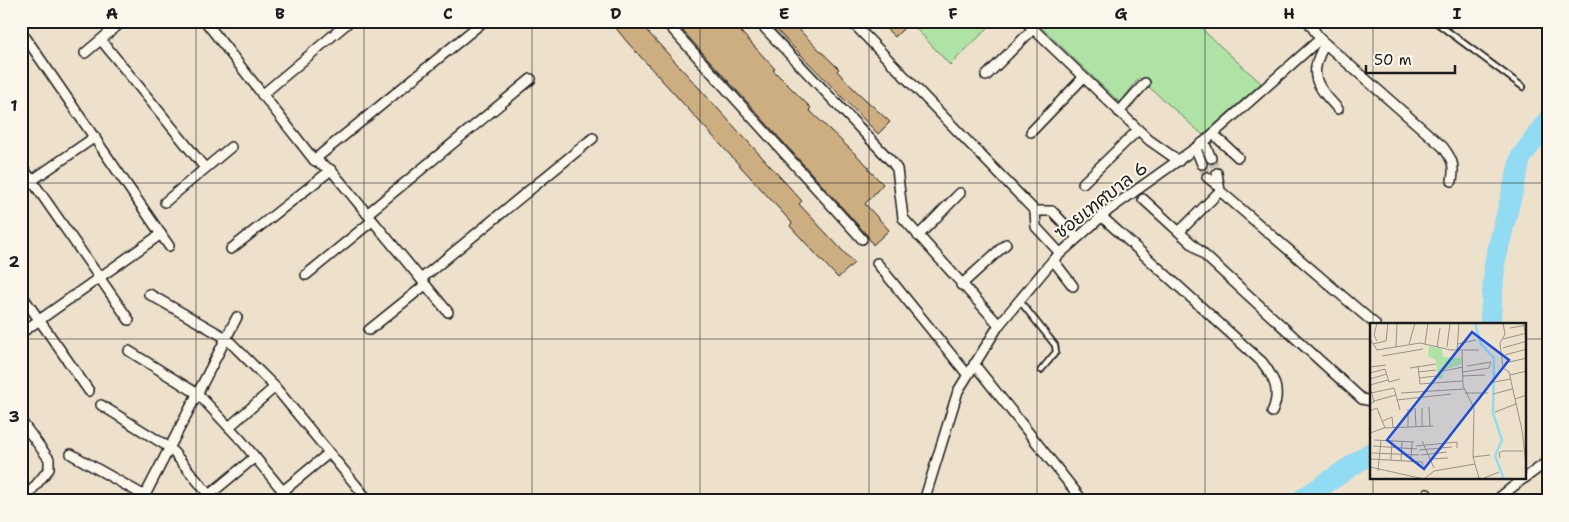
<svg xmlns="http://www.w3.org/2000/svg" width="1569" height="522" viewBox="0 0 1569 522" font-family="'Shantell Sans','Playpen Sans Thai',sans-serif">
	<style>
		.green { fill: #afe3a5; stroke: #668060 }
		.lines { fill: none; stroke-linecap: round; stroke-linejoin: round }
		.river { stroke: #91dbf3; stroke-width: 21 }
		.building { fill: #cdae81; stroke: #1c1c1c }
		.minor-tunnel { stroke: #c3baa9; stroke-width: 9; stroke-dasharray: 9 4.5; stroke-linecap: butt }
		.service-casing { stroke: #1c1c1c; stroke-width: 8 }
		.minor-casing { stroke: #1c1c1c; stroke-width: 12 }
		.service { stroke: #fbf7ec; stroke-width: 4.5 }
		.minor { stroke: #fbf7ec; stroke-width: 9 }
		.grid { fill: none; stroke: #1c1c1c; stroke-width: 1; stroke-opacity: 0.55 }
		.labels { text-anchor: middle; stroke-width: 4; stroke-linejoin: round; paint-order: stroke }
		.street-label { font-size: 18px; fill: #1c1c1c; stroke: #fbf7ec }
		.inset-river { fill: none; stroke: #91dbf3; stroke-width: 2.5 }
		.inset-road { fill: none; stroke: #999286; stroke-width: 1 }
		.view { fill: #1d4ed8; fill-opacity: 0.15; stroke: #1d4ed8; stroke-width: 2.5 }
		.inset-edge { fill: none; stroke: #1c1c1c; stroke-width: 2.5 }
		.neatline { fill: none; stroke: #1c1c1c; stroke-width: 2 }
		.grid-label { font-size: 16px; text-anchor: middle; font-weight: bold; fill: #1c1c1c }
	</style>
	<rect width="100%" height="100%" fill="#ede1cc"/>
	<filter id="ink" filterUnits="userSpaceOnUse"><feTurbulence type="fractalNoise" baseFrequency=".02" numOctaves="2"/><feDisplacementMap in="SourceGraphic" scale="10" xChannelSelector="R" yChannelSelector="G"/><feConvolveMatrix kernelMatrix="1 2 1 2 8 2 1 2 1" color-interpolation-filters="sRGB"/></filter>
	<g filter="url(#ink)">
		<!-- green -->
		<g class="green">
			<polygon points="909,21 995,21 950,65"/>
			<polygon points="1035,21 1197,21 1206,33 1261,83 1203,135 1139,78 1120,103"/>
		</g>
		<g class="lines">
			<!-- river -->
			<g class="river">
				<polyline points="1490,324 1495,261 1521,157 1548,120"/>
				<polyline points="1300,501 1372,452"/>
			</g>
		</g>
		<!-- building -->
		<g class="building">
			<polygon points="621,21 638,21 802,201 799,204 854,263 838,278 790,226 792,223 628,43 615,27"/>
			<polygon points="674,21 731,21 775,69 773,70 811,108 809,110 869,167 868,169 883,184 865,204 889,230 873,245 867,235"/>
			<polygon points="768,21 790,21 839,69 837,71 854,89 890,122 878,134"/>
			<polygon points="878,21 901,21 906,26 895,37"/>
		</g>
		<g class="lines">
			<!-- minor-tunnel -->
			<g class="minor-tunnel">
				<polyline points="1211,158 1217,173"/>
				<polyline points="1202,164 1207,177"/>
			</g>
			<defs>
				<g id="service">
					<polyline points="1434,21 1523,87"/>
					<polyline points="1019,300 1055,345 1056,352 1041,370"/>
				</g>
				<g id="minor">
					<polyline points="205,21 314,160 331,170 448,312"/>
					<polyline points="665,21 862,239"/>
					<polyline points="758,21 892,162 897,169 903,218 999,325"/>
					<polyline points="851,21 1035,211"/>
					<polyline points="1025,21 1149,140 1179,161"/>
					<path d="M1308,21L1320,39L1443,147C1452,159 1455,165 1452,181"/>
					<polyline points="21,31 169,246"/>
					<polyline points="101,40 205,168"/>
					<path d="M1325,44C1307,75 1316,85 1338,109"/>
					<polyline points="85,53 123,21"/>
					<polyline points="986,76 1033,29"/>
					<polyline points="262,95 350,21"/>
					<polyline points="1119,112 1145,83"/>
					<polyline points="1031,132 1083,78"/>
					<polyline points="1213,134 1238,157"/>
					<polyline points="1204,142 1211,158"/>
					<polyline points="1196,149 1202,164"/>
					<polyline points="314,160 484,21"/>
					<polyline points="21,165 129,320"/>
					<polyline points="1207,177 1217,185"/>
					<polyline points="1083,183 1138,130"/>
					<polyline points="21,188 95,137"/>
					<polyline points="1220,191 1375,324"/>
					<polyline points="1143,199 1362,399 1372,401"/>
					<polyline points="165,202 231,147"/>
					<polyline points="1035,211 1052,211 1077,237"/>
					<polyline points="1035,211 1036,227 1060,253"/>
					<polyline points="367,214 531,79"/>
					<path d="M1101,216L1262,362C1275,379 1281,392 1272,412"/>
					<polyline points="1180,231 1220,191 1217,173"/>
					<polyline points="918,236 960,193"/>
					<polyline points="231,249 331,170"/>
					<polyline points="1053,260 1073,286"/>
					<polyline points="877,263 967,374"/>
					<polyline points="306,275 372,221"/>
					<polyline points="421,279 593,138"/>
					<polyline points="961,285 1006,244"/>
					<polyline points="21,294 89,391"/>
					<polyline points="149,294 226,338 275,387 369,501"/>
					<polyline points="369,330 425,285"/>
					<polyline points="21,333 161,234"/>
					<polyline points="129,351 198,394 241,440 291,501"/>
					<polyline points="974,364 1083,501"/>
					<polyline points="101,405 170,448 214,501"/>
					<polyline points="21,421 49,459 49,469 27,496"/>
					<polyline points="229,427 275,387"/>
					<polyline points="71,454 145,496"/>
					<polyline points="1525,478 1548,461"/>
					<polyline points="283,491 329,453"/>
					<polyline points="1427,494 1432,501"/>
					<polyline points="209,495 255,457"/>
					<polyline points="142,501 237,317"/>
					<polyline points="924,501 958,391 999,325 1053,260 1110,209 1204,142 1320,39"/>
					<polyline points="1495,501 1524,478"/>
				</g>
			</defs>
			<!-- service casing -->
			<use href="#service" class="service-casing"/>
			<!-- minor casing -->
			<use href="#minor" class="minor-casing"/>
			<!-- service -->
			<use href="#service" class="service"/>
			<!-- minor -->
			<use href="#minor" class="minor"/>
		</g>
	</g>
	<!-- grid -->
	<path class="grid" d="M196,21V501M364,21V501M532,21V501M700,21V501M869,21V501M1037,21V501M1205,21V501M1373,21V324M21,183H1548M21,339H1372M1525,339H1548M1373,478V501"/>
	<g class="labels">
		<!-- street labels -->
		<g class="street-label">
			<text transform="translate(1101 200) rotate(-38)" y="6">ซอยเทศบาล 6</text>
		</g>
	</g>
	<!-- overview -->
	<g transform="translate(1370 323)">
		<rect width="156" height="156" fill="#ede1cc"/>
		<path d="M59,23L72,26L73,34L91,35L92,41L73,47V55L68,56L66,37L58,33Z" fill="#afe3a5"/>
		<path class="inset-river" d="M105,0L111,21L124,35L123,90L132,117L125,133L134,156"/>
		<path class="inset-road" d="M7,0L4,12L7,18M133,0L135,11L130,20L133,45L139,49L145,76M153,0L157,15M140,5L157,2M0,16L7,27L50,20L81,27H109M133,16L157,10M3,21L16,18L18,0M39,21L45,0M55,21L58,0M88,21L106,17M26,24L27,0M67,24L70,5M77,24L80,0M133,25L157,18M87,28L89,0M92,28L93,63L104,85L103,134L109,155L114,156M135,32L157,26M12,33L53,26M135,40L157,35M48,43L50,61L92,58M97,43L121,39M0,44L16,42M40,45L66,41M73,48L93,44M48,49L66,47M93,49L119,45L121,39M0,50L15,46L19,59L30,56M140,52L157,48M92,53L115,52M49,55L67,53M0,56L17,51M124,59L141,56M0,62L18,57M0,64L4,79L0,81M1,70L24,65L30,87M31,70L94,66M95,70H118M123,71L142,66M157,72L145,76L152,107L157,150M27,77L81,71M4,78L26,72M59,84L60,103M45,85L46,104M52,85V104M38,86V104M0,88L7,85L15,105M125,89L146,81M13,98L22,94L23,105M0,110L14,105L63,103M4,117L44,119M52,118L64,145M3,123L47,126M46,123L87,119V125M49,127L82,124M2,130L49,132M51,132L77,129M103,134L120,132M130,135L129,130L133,128H153M1,136L52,139L53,142M60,136L78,135M21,137L22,118M31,138L32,118M41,138L42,119M0,144L54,156L64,148L105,141M8,148L11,117M114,155L129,149"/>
		<path class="view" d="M102,9L139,37L54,146L17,117Z"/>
		<rect width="156" height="156" class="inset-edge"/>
	</g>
	<!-- margin -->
	<rect width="1569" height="522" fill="none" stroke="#fbf7ec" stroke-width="55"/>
	<!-- scale -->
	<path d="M1366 65v8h89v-8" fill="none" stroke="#1c1c1c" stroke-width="2.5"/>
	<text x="1374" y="65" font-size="15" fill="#1c1c1c" stroke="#fbf7ec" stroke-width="4" paint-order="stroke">50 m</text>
	<rect x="28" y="28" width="1514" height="466" class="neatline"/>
	<g class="grid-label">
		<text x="112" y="19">A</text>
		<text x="280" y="19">B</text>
		<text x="448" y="19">C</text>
		<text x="616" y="19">D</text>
		<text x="784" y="19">E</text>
		<text x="953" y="19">F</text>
		<text x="1121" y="19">G</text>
		<text x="1289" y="19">H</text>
		<text x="1457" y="19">I</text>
		<text x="14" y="111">1</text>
		<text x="14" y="267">2</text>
		<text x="14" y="422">3</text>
	</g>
</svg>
